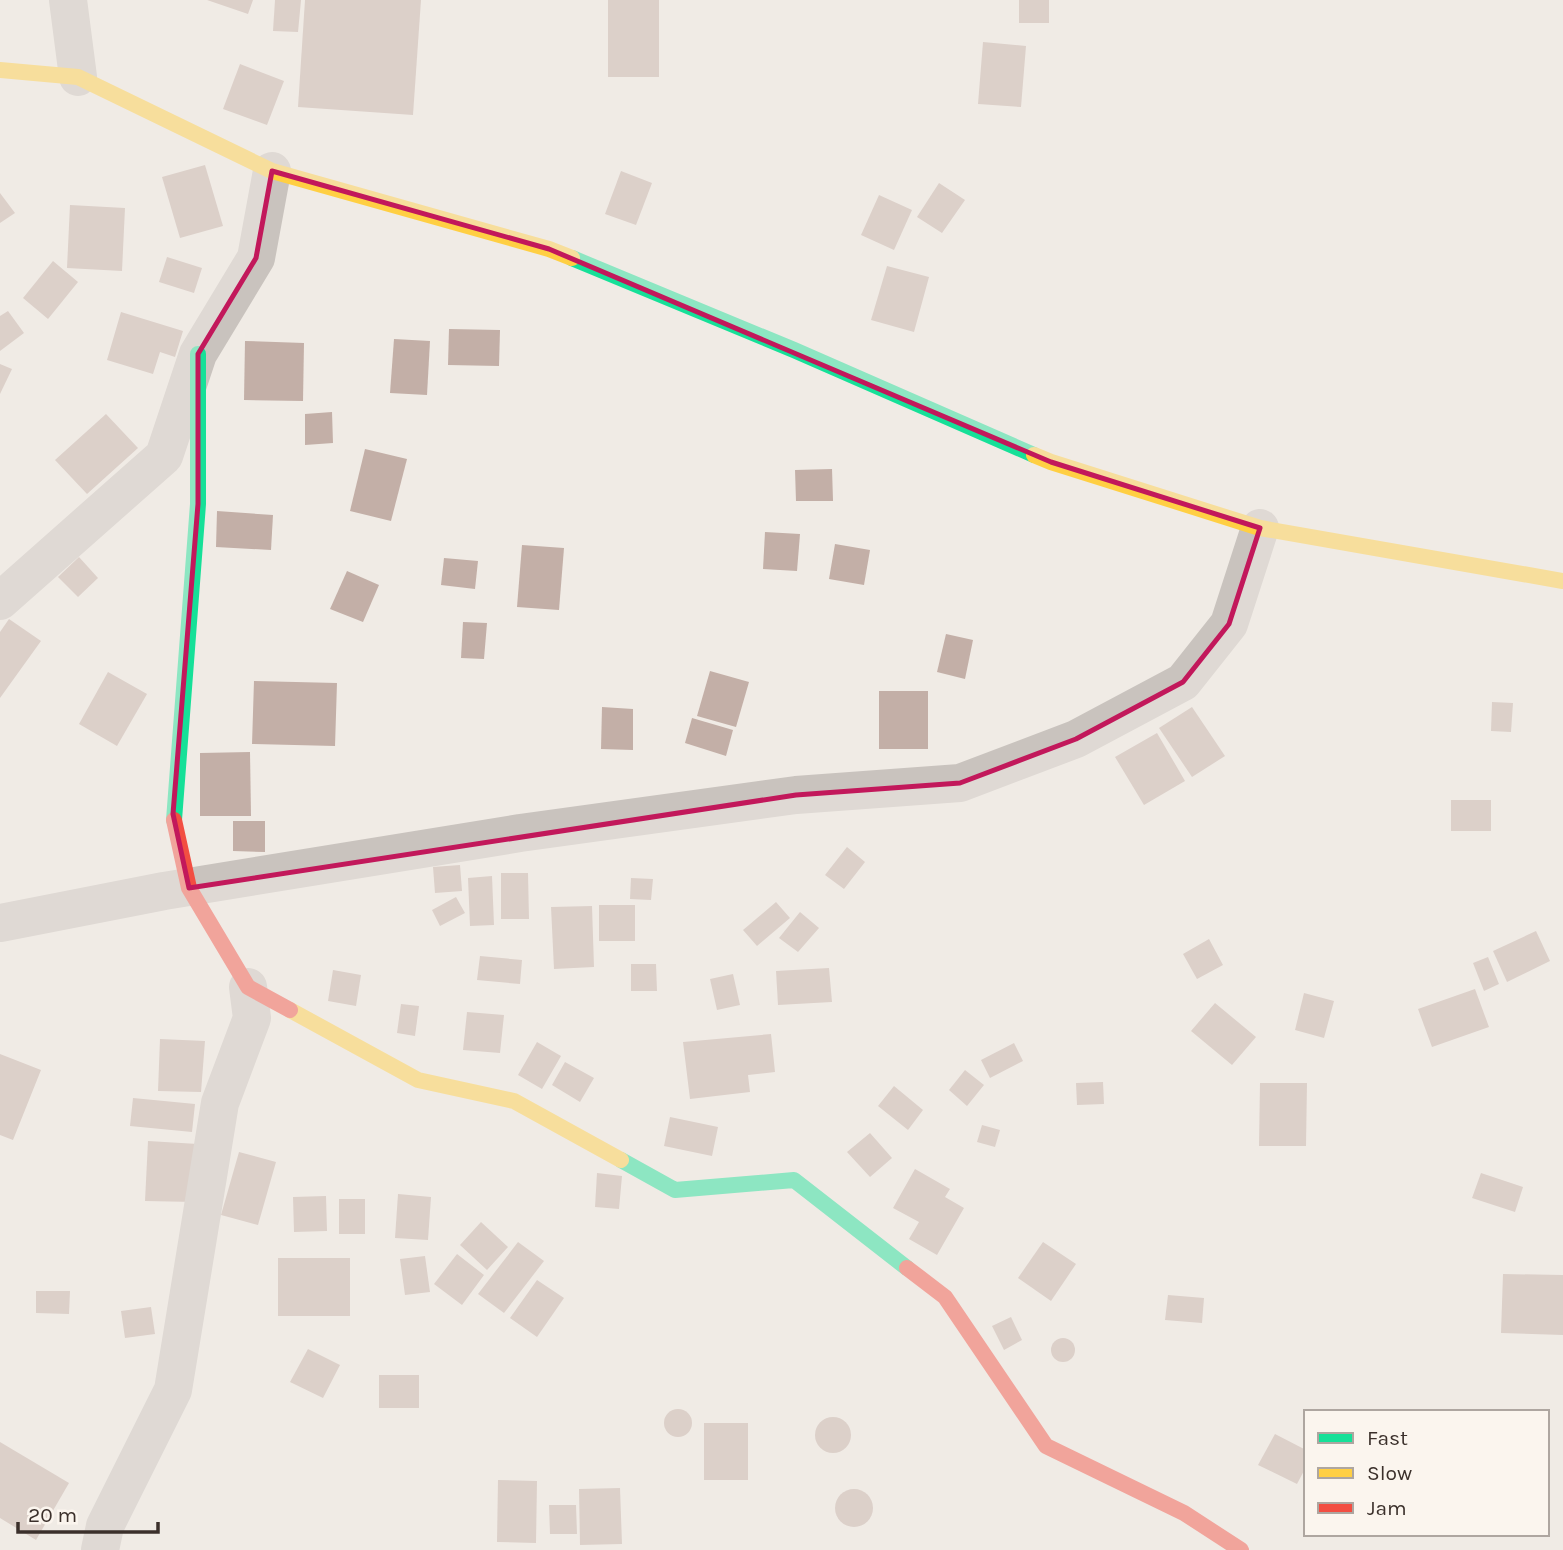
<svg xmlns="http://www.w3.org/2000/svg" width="1563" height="1550" viewBox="0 0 1563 1550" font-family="Karla,sans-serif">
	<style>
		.building { fill: #c3afa7 }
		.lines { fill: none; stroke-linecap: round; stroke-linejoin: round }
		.street { stroke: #c9c3be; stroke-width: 38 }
		.fast { stroke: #16e098; stroke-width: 16 }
		.slow { stroke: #ffcf43; stroke-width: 16 }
		.jam { stroke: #f24e42; stroke-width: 16 }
		.marked { fill: none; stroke: #c2185b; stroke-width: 5; stroke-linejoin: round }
	</style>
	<rect width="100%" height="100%" fill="#f0ebe5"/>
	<!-- building -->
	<g class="building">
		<polygon points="207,0 253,0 248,14"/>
		<polygon points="275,0 301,0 298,32 273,31"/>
		<polygon points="305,0 421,0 413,115 298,107"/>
		<rect x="608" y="0" width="51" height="77"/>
		<rect x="1019" y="0" width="30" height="23"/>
		<polygon points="983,42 1026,46 1021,107 978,104"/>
		<polygon points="240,64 284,81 267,125 223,109"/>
		<polygon points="205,165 223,226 180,238 162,177"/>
		<polygon points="621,171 652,183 636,225 605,214"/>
		<polygon points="939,183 965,200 942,233 917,217"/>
		<polygon points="0,193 15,213 0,223"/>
		<polygon points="879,195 912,210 894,250 861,235"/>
		<polygon points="70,205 125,208 122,271 67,268"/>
		<polygon points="167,257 202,268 194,293 159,282"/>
		<polygon points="53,261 78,282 48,319 23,298"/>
		<polygon points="887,266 929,277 914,332 871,320"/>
		<polygon points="8,311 24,333 0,351 0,316"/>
		<polygon points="121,312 183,331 175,357 160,352 153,374 107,360"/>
		<polygon points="449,329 500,330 499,366 448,365"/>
		<polygon points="394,339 430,341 427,395 390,393"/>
		<polygon points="245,341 304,343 303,401 244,400"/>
		<polygon points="0,364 12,369 0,394"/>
		<polygon points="332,412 333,443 305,445 305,414"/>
		<polygon points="106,414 138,448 87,494 55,460"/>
		<polygon points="365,449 407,459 391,521 350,511"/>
		<polygon points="832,469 833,501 796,501 795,470"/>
		<polygon points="217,511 273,515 271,550 216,547"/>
		<polygon points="765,532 800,534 797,571 763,569"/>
		<polygon points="835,544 870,550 864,585 829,579"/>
		<polygon points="522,545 564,548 559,610 517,607"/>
		<polygon points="79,557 98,578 78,597 58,577"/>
		<polygon points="444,558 478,561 475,589 441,585"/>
		<polygon points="347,571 379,585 363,622 330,609"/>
		<polygon points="9,619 41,641 0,698 0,632"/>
		<polygon points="463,622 487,623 484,659 461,658"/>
		<polygon points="946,634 973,640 965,679 937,672"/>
		<polygon points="710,671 749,682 736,727 697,716"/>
		<polygon points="108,672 147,694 117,746 79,724"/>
		<polygon points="254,681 337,683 335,746 252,744"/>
		<rect x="879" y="691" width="49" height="58"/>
		<polygon points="1492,702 1513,703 1511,732 1491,731"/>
		<polygon points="602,707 633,709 633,750 601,749"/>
		<polygon points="1192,707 1225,756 1192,777 1159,728"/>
		<polygon points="692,718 733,730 726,756 685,743"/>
		<polygon points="1157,733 1185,781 1144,805 1115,757"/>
		<polygon points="250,752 251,816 200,816 200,753"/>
		<rect x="1451" y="800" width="40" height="31"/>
		<polygon points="233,821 265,821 265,852 233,851"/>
		<polygon points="847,847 865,862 844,889 825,875"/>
		<polygon points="460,865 462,891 435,893 433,867"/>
		<polygon points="501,873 528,873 529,919 501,919"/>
		<polygon points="492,876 494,925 470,926 468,878"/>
		<polygon points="631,878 653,879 651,900 630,899"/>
		<polygon points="456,897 465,913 440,926 432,910"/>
		<polygon points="776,902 790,918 757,946 743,930"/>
		<rect x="599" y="905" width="36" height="36"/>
		<polygon points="592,906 594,967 554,969 551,907"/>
		<polygon points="800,912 819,928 798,952 779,938"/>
		<polygon points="1536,931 1550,961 1507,982 1493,951"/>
		<polygon points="1209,939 1223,965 1197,979 1183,954"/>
		<polygon points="480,956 522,960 520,984 477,980"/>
		<polygon points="1488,957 1499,984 1484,991 1473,963"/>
		<polygon points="631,964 656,964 657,991 631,991"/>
		<polygon points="829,968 832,1002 778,1005 776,971"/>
		<polygon points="333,970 361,975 356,1006 328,1001"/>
		<polygon points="733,974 740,1005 717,1010 710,979"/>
		<polygon points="1475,989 1489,1027 1432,1047 1418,1009"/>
		<polygon points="1304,993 1334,1001 1324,1038 1295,1030"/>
		<polygon points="1215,1003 1256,1037 1232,1065 1191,1031"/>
		<polygon points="401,1004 419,1006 415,1036 397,1033"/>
		<polygon points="467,1012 504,1015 500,1053 463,1050"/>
		<polygon points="771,1034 775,1072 748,1075 750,1092 690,1099 683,1042"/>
		<polygon points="160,1039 205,1041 201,1092 158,1091"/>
		<polygon points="537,1042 561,1056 542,1089 518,1075"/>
		<polygon points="1014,1043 1023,1061 990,1078 981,1060"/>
		<polygon points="0,1054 41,1070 13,1140 0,1135"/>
		<polygon points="565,1062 594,1078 580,1102 552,1085"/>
		<polygon points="965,1070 984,1085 967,1106 949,1090"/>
		<polygon points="1103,1082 1104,1104 1077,1105 1076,1083"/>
		<polygon points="1260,1083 1307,1083 1306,1146 1259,1146"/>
		<polygon points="894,1086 923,1110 908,1130 878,1106"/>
		<polygon points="133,1098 195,1104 192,1132 130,1126"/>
		<polygon points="670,1117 718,1127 712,1156 664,1146"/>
		<polygon points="982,1125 1000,1130 995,1147 977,1142"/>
		<polygon points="870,1133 892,1158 870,1177 847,1152"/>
		<polygon points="148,1141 198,1144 195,1202 145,1201"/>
		<polygon points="239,1152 276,1162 258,1225 221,1215"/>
		<polygon points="915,1169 950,1189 945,1197 964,1208 937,1255 909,1239 919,1222 893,1208"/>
		<polygon points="597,1173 622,1176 619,1209 595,1207"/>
		<polygon points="1481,1173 1523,1187 1515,1212 1472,1198"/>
		<polygon points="398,1194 431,1197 428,1240 395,1238"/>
		<polygon points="326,1196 327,1231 294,1232 293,1197"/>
		<rect x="339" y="1199" width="26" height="35"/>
		<polygon points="481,1222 508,1247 487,1270 460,1245"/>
		<polygon points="518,1242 544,1261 504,1313 478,1294"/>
		<polygon points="1043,1242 1076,1264 1051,1301 1018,1278"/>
		<polygon points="457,1254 484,1275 462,1305 434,1284"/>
		<polygon points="425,1256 430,1292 405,1295 400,1259"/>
		<rect x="278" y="1258" width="72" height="58"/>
		<polygon points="1503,1274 1563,1275 1563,1335 1501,1333"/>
		<polygon points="537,1280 564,1298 537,1337 510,1318"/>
		<polygon points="36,1291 70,1291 69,1314 36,1313"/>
		<polygon points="1168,1295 1204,1298 1202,1323 1165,1320"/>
		<polygon points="151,1307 155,1334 125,1338 121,1311"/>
		<polygon points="1011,1317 1022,1340 1004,1350 992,1326"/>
		<circle cx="1063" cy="1350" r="12"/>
		<polygon points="308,1349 340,1365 323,1398 290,1382"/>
		<rect x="379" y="1375" width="40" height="33"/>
		<circle cx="678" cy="1423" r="14"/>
		<circle cx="833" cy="1435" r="18"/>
		<rect x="704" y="1423" width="44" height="57"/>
		<polygon points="1275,1434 1306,1450 1306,1467 1297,1484 1258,1465"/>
		<polygon points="0,1442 69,1483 36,1540 0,1518"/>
		<polygon points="498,1480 537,1481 536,1543 497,1542"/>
		<polygon points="620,1488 622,1544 580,1545 579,1489"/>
		<circle cx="854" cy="1508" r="19"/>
		<polygon points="549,1505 576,1505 577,1534 550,1534"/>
	</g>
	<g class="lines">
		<!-- street -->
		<g class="street">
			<polyline points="68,0 78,77"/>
			<polyline points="0,601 164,456 198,354 256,258 272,171"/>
			<polyline points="0,923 164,891 520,833 796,795 960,783 1076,739 1183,682 1229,624 1260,528"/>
			<polyline points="100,1550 105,1526 173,1390 220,1103 252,1018 248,987"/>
		</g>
		<!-- fast -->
		<g class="fast">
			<polyline points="572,258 794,350 1034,455"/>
			<polyline points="174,820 198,504 198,354"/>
			<polyline points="621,1160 675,1190 794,1180 907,1268"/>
		</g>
		<!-- slow -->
		<g class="slow">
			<polyline points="0,70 78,77 272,171 549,249 572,258"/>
			<polyline points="1034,455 1051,462 1260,528 1563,581"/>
			<polyline points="290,1010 418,1080 514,1101 621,1160"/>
		</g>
		<!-- jam -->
		<g class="jam">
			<polyline points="174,820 189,888 248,987 290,1010"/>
			<polyline points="907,1268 945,1297 1046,1446 1184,1513 1241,1550"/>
		</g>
	</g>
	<!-- marked area -->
	<path d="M0 0H1563V1550H0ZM272,171L549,249L1051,462L1260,528L1229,624L1183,682L1076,739L960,783L796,795L189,888L173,814L198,504V354L256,258Z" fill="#f0ebe5" fill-opacity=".55" fill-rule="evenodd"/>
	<path class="marked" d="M272,171L549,249L1051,462L1260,528L1229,624L1183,682L1076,739L960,783L796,795L189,888L173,814L198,504V354L256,258Z"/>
	<!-- legend -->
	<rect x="1304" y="1410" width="245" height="126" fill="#fbf5ee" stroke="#aea6a0" stroke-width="2"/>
	<rect x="1318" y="1433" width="35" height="10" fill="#16e098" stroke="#aea6a0" stroke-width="2"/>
	<text x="1367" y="1445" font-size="21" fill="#3b302b">Fast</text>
	<rect x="1318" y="1468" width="35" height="10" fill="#ffcf43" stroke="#aea6a0" stroke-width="2"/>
	<text x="1367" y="1480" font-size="21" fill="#3b302b">Slow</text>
	<rect x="1318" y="1503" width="35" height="10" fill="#f24e42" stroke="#aea6a0" stroke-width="2"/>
	<text x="1367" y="1515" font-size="21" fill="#3b302b">Jam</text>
	<!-- scale -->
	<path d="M18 1522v10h140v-10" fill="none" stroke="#3b302b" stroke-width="3.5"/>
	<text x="28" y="1522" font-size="21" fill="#3b302b" stroke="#fbf5ee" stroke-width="5" paint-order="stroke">20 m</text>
</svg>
